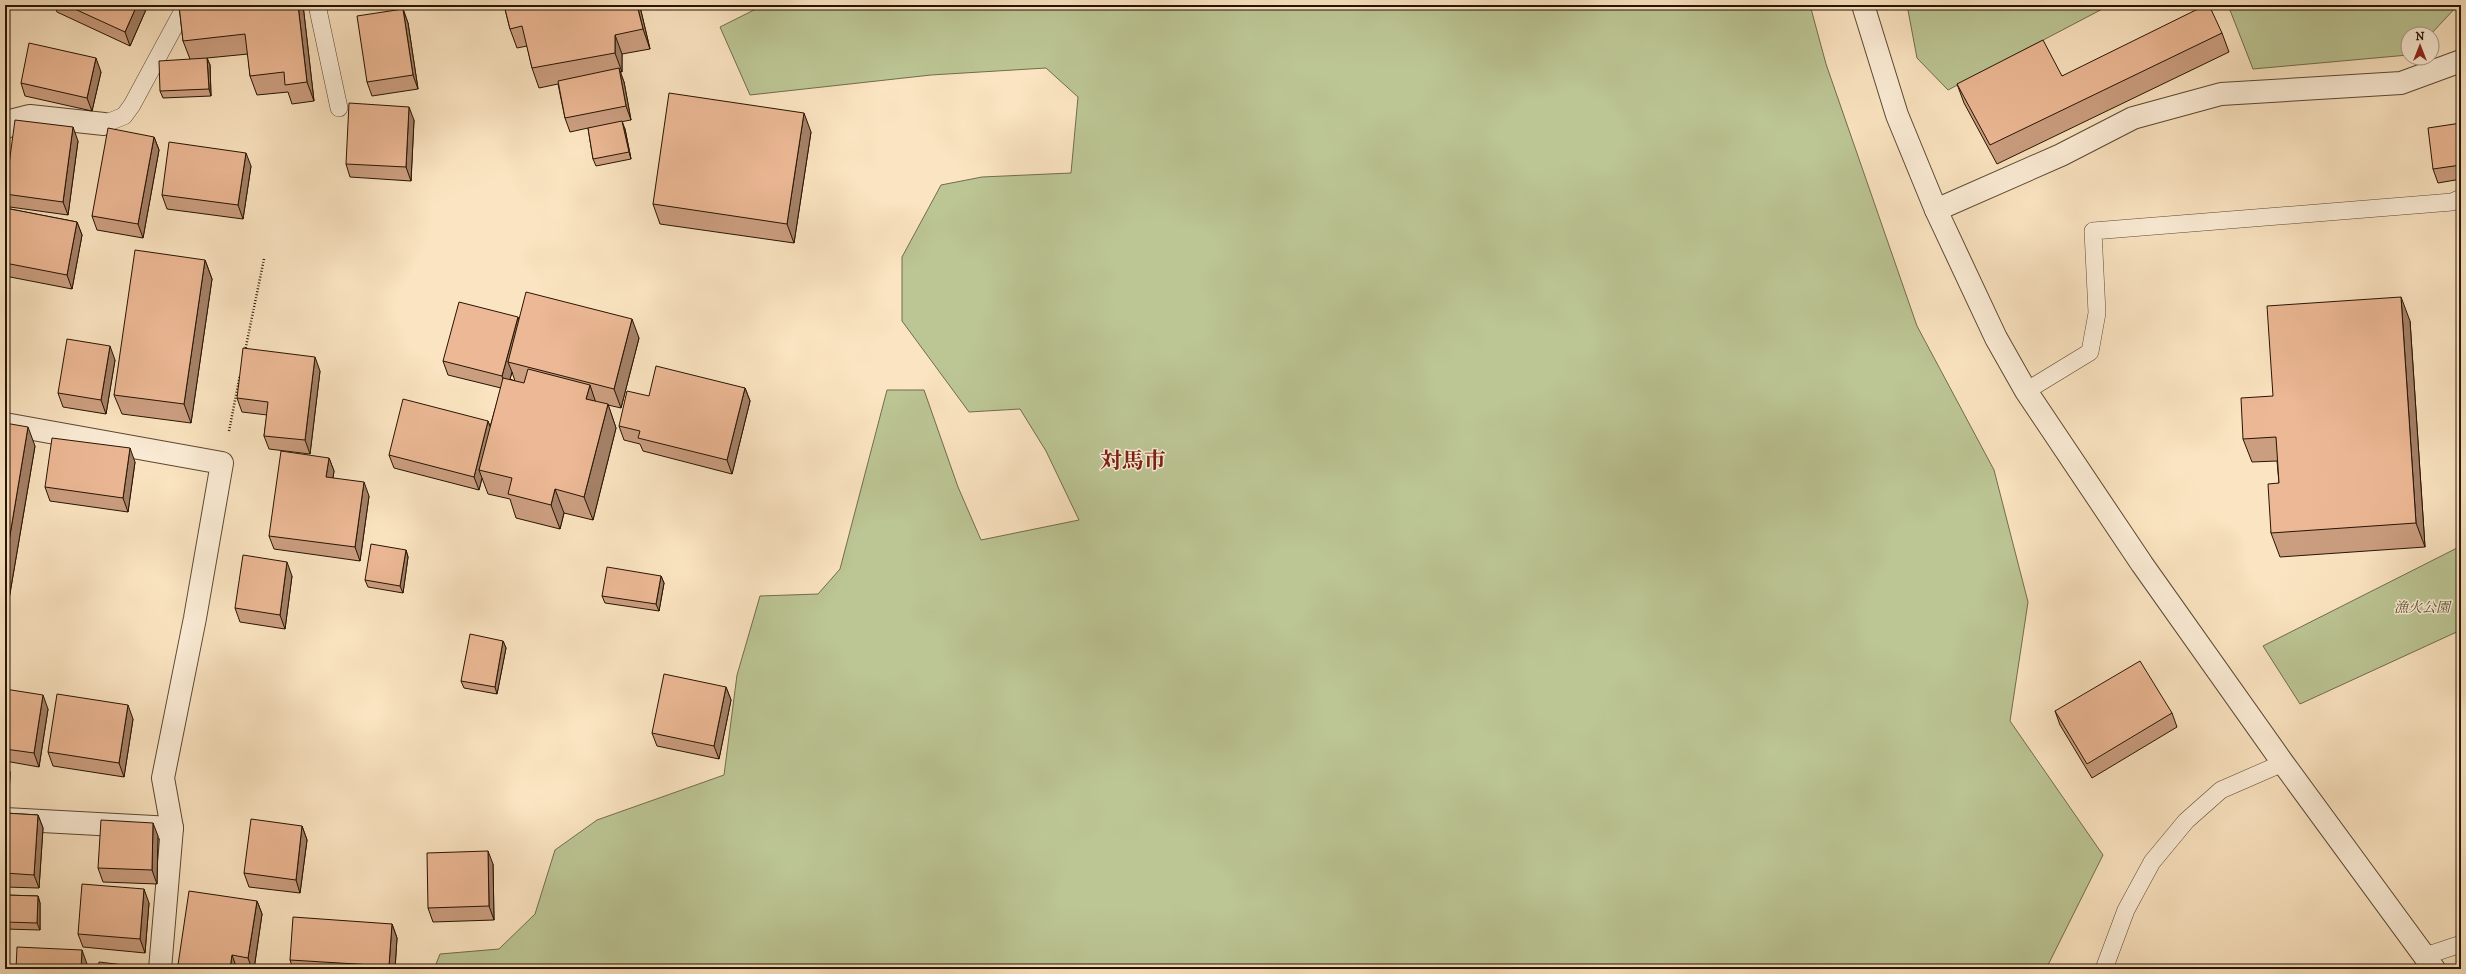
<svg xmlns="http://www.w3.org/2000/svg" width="2466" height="974" viewBox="0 0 2466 974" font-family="'IM FELL DW Pica','Noto Serif JP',serif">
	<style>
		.green { fill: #bcc594; stroke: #726c4c }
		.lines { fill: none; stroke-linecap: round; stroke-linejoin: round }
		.service-casing { stroke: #5c4832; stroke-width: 18 }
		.minor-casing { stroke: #5c4832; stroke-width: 24 }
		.tertiary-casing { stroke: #5c4832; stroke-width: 24 }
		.path { stroke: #271403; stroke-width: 2.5; stroke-dasharray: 1 2; stroke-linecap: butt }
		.service { stroke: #fcedd7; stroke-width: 17 }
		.minor { stroke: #fcedd7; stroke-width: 22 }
		.tertiary { stroke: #fcedd7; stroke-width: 22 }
		.wall { fill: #cb9e80; stroke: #271403; fill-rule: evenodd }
		.shaded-wall { fill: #a58168; stroke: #271403 }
		.building { fill: #ecb895; stroke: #271403 }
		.labels { text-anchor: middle; stroke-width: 3; stroke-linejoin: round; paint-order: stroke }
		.park-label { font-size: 14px; font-style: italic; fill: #5b5236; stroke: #fcedd7 }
		.town-label { font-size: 22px; font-weight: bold; fill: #7a1f14; stroke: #fcedd7 }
	</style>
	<rect width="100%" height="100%" fill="#fbe4c1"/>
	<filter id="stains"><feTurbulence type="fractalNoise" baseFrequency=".005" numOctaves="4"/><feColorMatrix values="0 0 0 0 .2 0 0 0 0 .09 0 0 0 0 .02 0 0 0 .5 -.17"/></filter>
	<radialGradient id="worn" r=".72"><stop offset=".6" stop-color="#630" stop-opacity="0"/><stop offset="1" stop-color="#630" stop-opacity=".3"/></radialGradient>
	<!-- green -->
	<g class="green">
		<polygon points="764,5 1810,5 1826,64 1917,326 1994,470 2028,602 2010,721 2103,855 2046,969 434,969 440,954 499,949 535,914 555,850 597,820 724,775 737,675 760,596 818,594 840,569 887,390 924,390 958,487 981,540 1079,520 1046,451 1020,409 969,412 902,321 902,257 941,185 982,177 1071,173 1078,97 1046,68 931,75 750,95 720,27"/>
		<polygon points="1907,5 2110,5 1948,90 1917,58"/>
		<polygon points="2228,5 2458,5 2431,34 2408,34 2408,55 2253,69"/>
		<polygon points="2461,546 2461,630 2300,704 2263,646"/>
	</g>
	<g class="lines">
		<defs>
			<g id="service">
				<polyline points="317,5 339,108"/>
				<polyline points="104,124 124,116 132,105 186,5"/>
				<polyline points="2026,391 2090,352 2097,313 2093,231 2452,202 2461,198"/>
				<polyline points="2425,956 2461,944"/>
				<polyline points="2104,969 2126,910 2152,862 2186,821 2221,790 2283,763"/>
			</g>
			<g id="minor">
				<polyline points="5,128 14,120 30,116 104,124"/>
				<polyline points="1936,210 2061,155 2133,118 2221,94 2401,83 2461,61"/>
				<polyline points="5,424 222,463 195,618 163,778 172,828 160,969"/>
				<polyline points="5,819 172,828"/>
			</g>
			<polyline id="tertiary" points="1863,5 1897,115 1936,210 1996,338 2026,391 2142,564 2283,763 2434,969"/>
		</defs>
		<!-- service casing -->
		<use href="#service" class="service-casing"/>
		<!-- minor casing -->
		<use href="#minor" class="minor-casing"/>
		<!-- tertiary casing -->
		<use href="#tertiary" class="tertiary-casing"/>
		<!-- path -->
		<g class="path">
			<polyline points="245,351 264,259"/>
			<polyline points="229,431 240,375"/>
		</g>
		<!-- service -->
		<use href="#service" class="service"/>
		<!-- minor -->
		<use href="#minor" class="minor"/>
		<!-- tertiary -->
		<use href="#tertiary" class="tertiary"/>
	</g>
	<!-- wall -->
	<g class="wall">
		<polygon points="5,5 29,5 29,8 5,6"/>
		<polygon points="54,5 148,5 130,46 57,12"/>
		<polygon points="179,5 303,5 314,101 292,104 288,92 257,95 250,76 248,54 207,58 210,65 211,96 163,98 160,91 190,59 183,41"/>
		<polygon points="504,5 639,5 641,11 650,49 622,54 622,72 620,72 624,82 631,120 620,122 625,129 631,159 596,166 593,159 588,128 570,132 565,118 558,84 539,88 532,68 527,46 517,48 510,29"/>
		<polygon points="403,9 408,23 418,89 372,96 367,82"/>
		<polygon points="2222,33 2229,52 1997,164 1964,103 1957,84 2062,76"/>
		<polygon points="101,72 92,111 25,96 21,83"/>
		<polygon points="414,120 411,181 350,177 346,164"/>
		<polygon points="2461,123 2461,179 2438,183 2433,169"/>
		<polygon points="811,132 794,243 660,224 653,204"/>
		<polygon points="154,137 159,150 143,238 97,230 92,216"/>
		<polygon points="78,141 68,215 10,207 5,195 5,191"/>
		<polygon points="251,166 243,219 167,209 162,195"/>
		<polygon points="5,208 77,222 82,235 72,289 5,276"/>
		<polygon points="205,260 212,279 191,423 122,414 114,395"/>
		<path d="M519,320L639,338L621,408L608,405L616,428L593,520L564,513L560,529L516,518L510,499L488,494L482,478L479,490L394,468L389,455L488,421L490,427L501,388L448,375L443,361ZM512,372L515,381L510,379Z"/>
		<polygon points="2410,321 2425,547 2280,557 2271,533 2279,483 2277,461 2252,462 2243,439 2273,396"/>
		<polygon points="115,360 106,414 63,407 58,393"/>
		<polygon points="320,371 310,454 269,449 264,436 267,415 242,412 237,398"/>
		<polygon points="745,388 750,401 732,474 643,451 640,444 624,440 619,426 649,396"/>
		<polygon points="5,423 35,446 8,605 5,605"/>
		<polygon points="329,458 334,471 333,478 369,496 360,561 274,549 269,536"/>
		<polygon points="135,462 128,512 50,501 45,487"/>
		<polygon points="406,550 408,557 403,593 368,587 365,580"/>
		<polygon points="292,576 285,629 240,622 235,608"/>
		<polygon points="661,576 664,583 659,611 605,603 602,596"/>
		<polygon points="503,641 506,648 497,694 464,688 461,681"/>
		<polygon points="726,687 731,700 719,759 657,746 652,733"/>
		<polygon points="5,689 48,709 39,767 5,761"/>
		<polygon points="2055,711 2172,713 2177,727 2092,778 2060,725"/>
		<polygon points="133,719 124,777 53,766 48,752"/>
		<polygon points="5,765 10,772 9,798 5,798"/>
		<polygon points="5,813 38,815 43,828 39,888 5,887"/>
		<polygon points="302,826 307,840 300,893 249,887 244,873"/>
		<polygon points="158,836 157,884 103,882 98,868"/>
		<polygon points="493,864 494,920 433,922 428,908"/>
		<polygon points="5,895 38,896 40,903 40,930 5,929"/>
		<polygon points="257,901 262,914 254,969 179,969 178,965"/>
		<polygon points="149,903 145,953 83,947 78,934"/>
		<polygon points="392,924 397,938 395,969 293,969 290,960"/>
	</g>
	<!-- shaded-wall -->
	<g class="shaded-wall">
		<polygon points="137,5 148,5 130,46 125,32"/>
		<polygon points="298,5 303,5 314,101 307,82"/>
		<polygon points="637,5 639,5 641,11 650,49 643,29"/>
		<polygon points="403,9 408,23 418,89 413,75"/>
		<polygon points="615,35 622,54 622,72 615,53"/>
		<polygon points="96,58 101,72 92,111 87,98"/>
		<polygon points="207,58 210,65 211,96 209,89"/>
		<polygon points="619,68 624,82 631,120 626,106"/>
		<polygon points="409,107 414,120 411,181 406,167"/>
		<polygon points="804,113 811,132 794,243 787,224"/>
		<polygon points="622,121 625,129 631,159 629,152"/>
		<polygon points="73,127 78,141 68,215 63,202"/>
		<polygon points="154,137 159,150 143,238 138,224"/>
		<polygon points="246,153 251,166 243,219 238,205"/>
		<polygon points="77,222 82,235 72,289 67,275"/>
		<polygon points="205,260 212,279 191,423 184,404"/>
		<polygon points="2401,297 2410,321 2425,547 2416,523"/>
		<polygon points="518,317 523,330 508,362 512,372 507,390 502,376"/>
		<polygon points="632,319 639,338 621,408 614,389"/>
		<polygon points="110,346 115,360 106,414 101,400"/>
		<polygon points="315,357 320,371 310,454 305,440"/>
		<polygon points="590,385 598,409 586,399"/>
		<polygon points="745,388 750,401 732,474 727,460"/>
		<polygon points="608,404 616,428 593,520 584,497"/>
		<polygon points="488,421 493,434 479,470 482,478 479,490 474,477"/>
		<polygon points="28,427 35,446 8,605 5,596 5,565"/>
		<polygon points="130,448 135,462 128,512 123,498"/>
		<polygon points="329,458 334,471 331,490 326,477"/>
		<polygon points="364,482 369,496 360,561 355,547"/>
		<polygon points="555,489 564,513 560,529 551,505"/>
		<polygon points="406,550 408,557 403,593 400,586"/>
		<polygon points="287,562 292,576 285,629 280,615"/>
		<polygon points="661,576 664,583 659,611 656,604"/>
		<polygon points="503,641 506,648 497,694 495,687"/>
		<polygon points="726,687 731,700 719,759 714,746"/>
		<polygon points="43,695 48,709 39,767 34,753"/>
		<polygon points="128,705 133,719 124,777 119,763"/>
		<polygon points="7,765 10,772 9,798 6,791"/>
		<polygon points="38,815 43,828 39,888 34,875"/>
		<polygon points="153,823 158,836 157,884 152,870"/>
		<polygon points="302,826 307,840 300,893 296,880"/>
		<polygon points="488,851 493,864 494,920 489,906"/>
		<polygon points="144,889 149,903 145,953 140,939"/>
		<polygon points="38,896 40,903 40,930 37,923"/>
		<polygon points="257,901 262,914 254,969 252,969 248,958"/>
		<polygon points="392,924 397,938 395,969 390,969 389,966"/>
		<polygon points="82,950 87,964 87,969 81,969"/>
		<polygon points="232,955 237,969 230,969"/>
	</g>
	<!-- building -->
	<g class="building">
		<polygon points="66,5 137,5 125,32"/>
		<polygon points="179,5 298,5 307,82 285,85 284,72 250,76 245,34 183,41"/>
		<polygon points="504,5 637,5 643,29 615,35 615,53 532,68 522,26 510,29"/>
		<polygon points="2206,5 2209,5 2222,33 1990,145 1957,84 2043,40 2062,76"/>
		<polygon points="403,9 413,75 367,82 357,16"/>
		<polygon points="29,43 96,58 87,98 21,83"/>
		<polygon points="207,58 209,89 160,91 159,61"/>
		<polygon points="619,68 626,106 565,118 558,81"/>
		<polygon points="669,93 804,113 787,224 653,204"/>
		<polygon points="349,103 409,107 406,167 346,164"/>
		<polygon points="15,120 73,127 63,202 5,194"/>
		<polygon points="622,121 629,152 593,159 588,128"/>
		<polygon points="2461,123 2461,165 2433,169 2428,128"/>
		<polygon points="108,128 154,137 138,224 92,216"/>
		<polygon points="169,142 246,153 238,205 162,195"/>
		<polygon points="5,208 77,222 67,275 5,263"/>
		<polygon points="135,250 205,260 184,404 114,395"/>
		<polygon points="526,292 632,319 614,389 508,362"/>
		<polygon points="2401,297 2416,523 2271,533 2268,484 2279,483 2276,437 2243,439 2241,398 2273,396 2267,306"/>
		<polygon points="459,302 518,317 502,376 443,361"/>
		<polygon points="67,339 110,346 101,400 58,393"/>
		<polygon points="243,348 315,357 305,440 264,436 268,402 237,398"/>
		<polygon points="656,366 745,388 727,460 638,438 640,431 619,426 627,391 649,396"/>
		<polygon points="528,369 590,385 586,399 608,404 584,497 555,489 551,505 508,494 512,478 479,470 503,378 524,383"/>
		<polygon points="403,399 488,421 474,477 389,455"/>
		<polygon points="5,423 28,427 5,565"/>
		<polygon points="52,438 130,448 123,498 45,487"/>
		<polygon points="281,451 329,458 326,477 364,482 355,547 269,536"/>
		<polygon points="371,544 406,550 400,586 365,580"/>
		<polygon points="243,555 287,562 280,615 235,608"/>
		<polygon points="607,567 661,576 656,604 602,596"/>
		<polygon points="470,634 503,641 495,687 461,681"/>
		<polygon points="2140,661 2172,713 2087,764 2055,711"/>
		<polygon points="664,674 726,687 714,746 652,733"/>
		<polygon points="5,689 43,695 34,753 5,749"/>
		<polygon points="57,694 128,705 119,763 48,752"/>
		<polygon points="5,765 7,765 6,791 5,791"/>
		<polygon points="5,813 38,815 34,875 5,873"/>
		<polygon points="251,819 302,826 296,880 244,873"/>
		<polygon points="101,820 153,823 152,870 98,868"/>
		<polygon points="488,851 489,906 428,908 427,853"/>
		<polygon points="82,884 144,889 140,939 78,934"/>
		<polygon points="189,891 257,901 248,958 232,955 230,969 203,969 178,965"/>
		<polygon points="5,895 38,896 37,923 5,922"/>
		<polygon points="293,917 392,924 389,966 290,960"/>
		<polygon points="17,947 82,950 81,969 16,969"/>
		<polygon points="99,962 141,967 141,969 98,969"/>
	</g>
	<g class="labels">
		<!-- park labels -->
		<g class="park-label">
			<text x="2422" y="612">漁火公園</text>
		</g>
		<!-- town labels -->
		<g class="town-label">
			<text x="1133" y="468">対馬市</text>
		</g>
	</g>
	<!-- margin -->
	<rect width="2466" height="974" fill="none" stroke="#fbe4c1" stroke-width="20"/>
	<rect x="6" y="6" width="2454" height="962" fill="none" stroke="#271403" stroke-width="2"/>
	<rect x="10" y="10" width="2446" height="954" fill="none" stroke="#271403"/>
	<!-- north arrow -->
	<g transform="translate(2420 46)"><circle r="19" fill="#fcedd7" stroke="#a79682"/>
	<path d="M0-3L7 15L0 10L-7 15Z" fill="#8f2418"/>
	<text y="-6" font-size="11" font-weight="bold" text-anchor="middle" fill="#271403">N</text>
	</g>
	<rect width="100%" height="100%" filter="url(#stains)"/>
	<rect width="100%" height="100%" fill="url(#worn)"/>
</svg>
